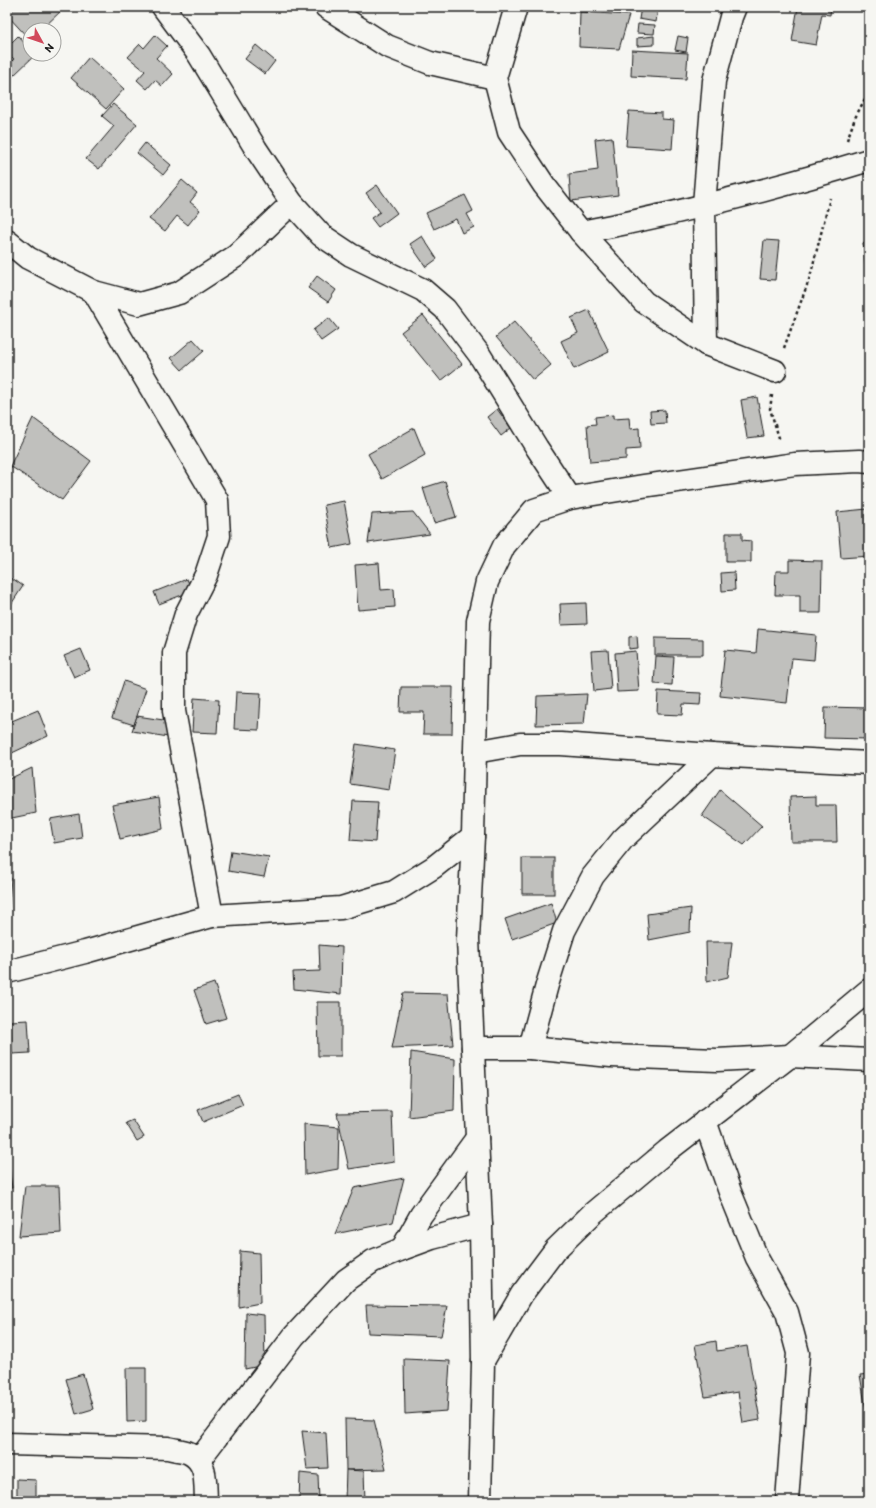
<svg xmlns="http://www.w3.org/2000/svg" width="876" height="1508" viewBox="0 0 876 1508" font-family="Itim,sans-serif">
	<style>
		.building { fill: #c0c0bd; stroke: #1c1c1c }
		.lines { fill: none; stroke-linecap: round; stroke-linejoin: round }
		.street-casing { stroke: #1c1c1c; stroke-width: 25 }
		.path { stroke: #1c1c1c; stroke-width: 2.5; stroke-dasharray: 3 3; stroke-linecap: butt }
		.street { stroke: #f6f6f2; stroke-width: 22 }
	</style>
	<rect width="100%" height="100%" fill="#f6f6f2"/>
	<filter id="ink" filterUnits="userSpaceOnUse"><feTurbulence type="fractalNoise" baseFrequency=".025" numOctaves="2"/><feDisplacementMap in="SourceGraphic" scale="8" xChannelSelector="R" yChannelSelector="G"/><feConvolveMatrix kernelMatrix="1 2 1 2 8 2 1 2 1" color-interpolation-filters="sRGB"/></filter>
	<g filter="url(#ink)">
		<!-- building -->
		<g class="building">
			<polygon points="14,7 60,7 63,9 41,30 30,30 30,40 7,15"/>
			<polygon points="641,7 658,7 656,22 639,19"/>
			<polygon points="798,7 831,7 830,15 822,14 816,45 792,41"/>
			<polygon points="580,12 629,15 619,49 579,47"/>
			<polygon points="638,24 655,25 654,34 637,33"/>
			<polygon points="155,35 167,46 156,58 173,74 162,86 155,80 147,89 137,80 145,71 128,57 140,44 144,48"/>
			<polygon points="18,36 30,49 30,54 36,54 13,76 7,70 7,66 14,59 7,52 7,47"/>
			<polygon points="654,36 654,45 637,46 637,38"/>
			<polygon points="678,36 688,38 686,52 675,50"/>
			<polygon points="256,45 275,61 265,74 245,59"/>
			<polygon points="632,50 688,53 686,79 631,76"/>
			<polygon points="89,57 124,89 106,109 71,78"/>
			<polygon points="113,104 137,124 99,169 86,159 114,126 102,116"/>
			<polygon points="629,111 662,113 662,119 674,120 672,149 626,146"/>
			<polygon points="612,137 618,195 571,201 569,174 598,170 595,139"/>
			<polygon points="145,143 171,165 163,175 137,153"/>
			<polygon points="182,180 197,193 190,202 200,210 188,225 177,216 165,231 149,219"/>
			<polygon points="377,185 397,213 378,227 371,218 380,212 366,193"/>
			<polygon points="465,195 473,211 467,214 474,227 462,233 456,219 434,229 426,213"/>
			<polygon points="422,236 437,259 426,267 410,244"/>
			<polygon points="764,240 779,241 775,280 760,279"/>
			<polygon points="863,243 869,243 869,270 866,270"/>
			<polygon points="317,276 336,290 328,302 308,288"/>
			<polygon points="589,310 609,352 574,369 561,341 578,333 571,318"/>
			<polygon points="423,315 462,364 441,381 401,332"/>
			<polygon points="329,318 338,329 321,341 313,330"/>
			<polygon points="514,322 551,365 533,380 496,337"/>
			<polygon points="193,339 204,351 182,370 171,358"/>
			<polygon points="757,397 764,436 747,438 741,400"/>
			<polygon points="497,409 511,428 501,436 487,417"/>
			<polygon points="665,410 666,423 651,424 650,411"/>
			<polygon points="613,415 613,419 629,418 630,429 639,428 640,449 626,450 626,459 590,462 587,425 596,424 595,417"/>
			<polygon points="33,418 91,461 62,500 10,466"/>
			<polygon points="414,428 425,455 382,479 368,454"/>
			<polygon points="445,481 456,517 434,523 423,488"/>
			<polygon points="344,501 352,544 332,548 324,505"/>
			<polygon points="867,509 869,556 841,558 837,512"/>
			<polygon points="413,512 430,534 368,543 372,514"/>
			<polygon points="726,533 742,533 742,540 751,541 751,562 726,562"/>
			<polygon points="789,560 822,561 821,613 800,613 800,595 775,595 776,571 789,571"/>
			<polygon points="379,563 381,590 394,589 395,607 358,610 355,565"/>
			<polygon points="734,572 735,590 722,591 721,573"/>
			<polygon points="12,578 23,586 10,606 7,604 7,585"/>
			<polygon points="187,579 192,591 159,604 154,592"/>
			<polygon points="586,603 587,624 561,625 560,604"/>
			<polygon points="758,629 816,635 814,660 792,658 787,703 720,696 725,650 756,653"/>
			<polygon points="637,636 638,648 629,649 629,637"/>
			<polygon points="655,638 703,639 703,655 655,655"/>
			<polygon points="81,649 90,670 74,677 64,656"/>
			<polygon points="608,650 611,689 594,691 591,651"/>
			<polygon points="636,651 639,691 617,692 615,653"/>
			<polygon points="656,656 674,657 672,685 654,684"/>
			<polygon points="124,681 146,689 134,725 112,718"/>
			<polygon points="401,687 453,687 452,734 423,734 424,712 400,712"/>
			<polygon points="658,691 701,693 700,705 683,704 682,715 657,714"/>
			<polygon points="236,692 261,693 259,730 234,729"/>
			<polygon points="587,694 584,724 536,725 537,696"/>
			<polygon points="194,698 219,700 217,733 192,732"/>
			<polygon points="825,707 869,708 869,739 824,738"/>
			<polygon points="38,710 48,736 12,753 7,741 7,723"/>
			<polygon points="137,716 170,721 168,737 132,731"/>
			<polygon points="356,744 395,750 389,790 350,784"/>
			<polygon points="32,768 36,813 7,819 7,780"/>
			<polygon points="720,790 762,826 744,845 702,816"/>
			<polygon points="816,796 816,805 836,805 837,842 791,842 790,797"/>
			<polygon points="159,797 163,829 120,839 112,805"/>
			<polygon points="353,801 378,802 375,842 350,840"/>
			<polygon points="79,814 82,838 54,843 50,819"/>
			<polygon points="231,851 269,857 264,877 228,871"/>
			<rect x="522" y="858" width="32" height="36"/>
			<polygon points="7,878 11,878 7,928"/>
			<polygon points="551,903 557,923 512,939 505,919"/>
			<polygon points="691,908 690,932 649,940 647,914"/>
			<polygon points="706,942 732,942 728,977 707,982"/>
			<polygon points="319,945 342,947 341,994 294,989 293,972 320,971"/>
			<polygon points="214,983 226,1018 206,1024 194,990"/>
			<polygon points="403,993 448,994 453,1045 392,1048"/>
			<polygon points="317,1002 341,1002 341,1056 318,1056"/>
			<polygon points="28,1020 30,1053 12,1054 10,1021"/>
			<polygon points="411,1052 455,1059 454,1111 409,1117"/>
			<polygon points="238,1094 243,1105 203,1122 198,1110"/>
			<polygon points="392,1112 394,1162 349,1169 337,1113"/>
			<polygon points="133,1120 144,1137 137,1141 126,1123"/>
			<polygon points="304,1124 339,1127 338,1169 305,1175"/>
			<polygon points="9,1166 12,1188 7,1188 7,1167"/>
			<polygon points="404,1178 393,1222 335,1234 354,1188"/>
			<polygon points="25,1186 59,1186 61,1233 19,1236"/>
			<polygon points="240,1251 259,1253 260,1303 239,1307"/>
			<polygon points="366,1305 447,1306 441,1336 368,1333"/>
			<polygon points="246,1313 264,1315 265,1365 245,1369"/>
			<polygon points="716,1341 717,1351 747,1346 760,1420 743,1423 738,1392 705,1397 695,1345"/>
			<polygon points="404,1359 450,1361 447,1411 405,1414"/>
			<polygon points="126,1368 146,1368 146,1421 127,1422"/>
			<polygon points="83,1374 93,1409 76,1414 66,1379"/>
			<polygon points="869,1374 869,1427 860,1375"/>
			<polygon points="345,1419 374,1420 386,1469 346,1470"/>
			<polygon points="302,1431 326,1433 328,1468 307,1469"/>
			<polygon points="346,1470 364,1471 365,1501 345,1501"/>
			<polygon points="300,1473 318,1475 319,1501 299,1501"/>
			<polygon points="17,1479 36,1480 36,1501 17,1501"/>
		</g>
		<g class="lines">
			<defs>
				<g id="street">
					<polyline points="163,7 199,55 256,149 292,203 321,235 351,255 423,290 445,309 479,354 537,448 570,498"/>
					<polyline points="326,7 387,46 430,63 495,78"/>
					<polyline points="516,7 495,78 509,132 544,185 581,232 644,302 706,344 775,371"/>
					<path d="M581,232C678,214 774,189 869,160"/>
					<polyline points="7,241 28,258 94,292 139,304 179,293 236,256 292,203"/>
					<polyline points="94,292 217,500 219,536 206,575 186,614 174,653 174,711 212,916"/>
					<polyline points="706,344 704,205 714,81 731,17 735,7"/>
					<polyline points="475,752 520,744 561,744 712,755 869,763"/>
					<polyline points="7,972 85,952 212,916 341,908 394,892 434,867 473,836"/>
					<polyline points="473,1048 530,1048 611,1056 717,1060 790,1056 869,1060"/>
					<polyline points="530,1048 547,985 564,931 593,876 623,839 712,755"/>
					<polyline points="705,1121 730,1192 757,1258 787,1312 798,1353 787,1501"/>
					<polyline points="402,1249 421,1215 477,1138"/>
					<polyline points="483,1361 522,1294 555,1250 593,1213 667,1151 790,1056 869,990"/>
					<path d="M7,1444L168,1448C174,1450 183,1450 189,1453C208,1462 205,1484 206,1501"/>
					<polyline points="199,1460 294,1336 346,1280 373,1261 402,1249 432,1238 481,1225"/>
					<polyline points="480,1501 483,1362 481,1225 468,939 473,836 478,621 487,582 504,546 534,510 570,498 643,486 795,464 859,461 869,462"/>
				</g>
			</defs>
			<!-- street casing -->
			<use href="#street" class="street-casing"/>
			<!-- path -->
			<g class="path">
				<polyline points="847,140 855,118 869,91"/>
				<polyline points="784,348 810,277 830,198"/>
				<polyline points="772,395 770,409 780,441"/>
			</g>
			<!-- street -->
			<use href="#street" class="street"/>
		</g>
	</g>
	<!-- margin -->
	<rect width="876" height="1508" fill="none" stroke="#f6f6f2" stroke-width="24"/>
	<rect x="12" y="12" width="852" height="1484" fill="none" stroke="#1c1c1c" stroke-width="1.5" filter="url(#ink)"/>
	<!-- north arrow -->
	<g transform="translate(42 42) rotate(130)"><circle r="19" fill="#f6f6f2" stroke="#9f9f9c"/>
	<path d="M0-3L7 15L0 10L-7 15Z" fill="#d1495b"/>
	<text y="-6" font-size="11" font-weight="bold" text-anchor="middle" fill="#1c1c1c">N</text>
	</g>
</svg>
